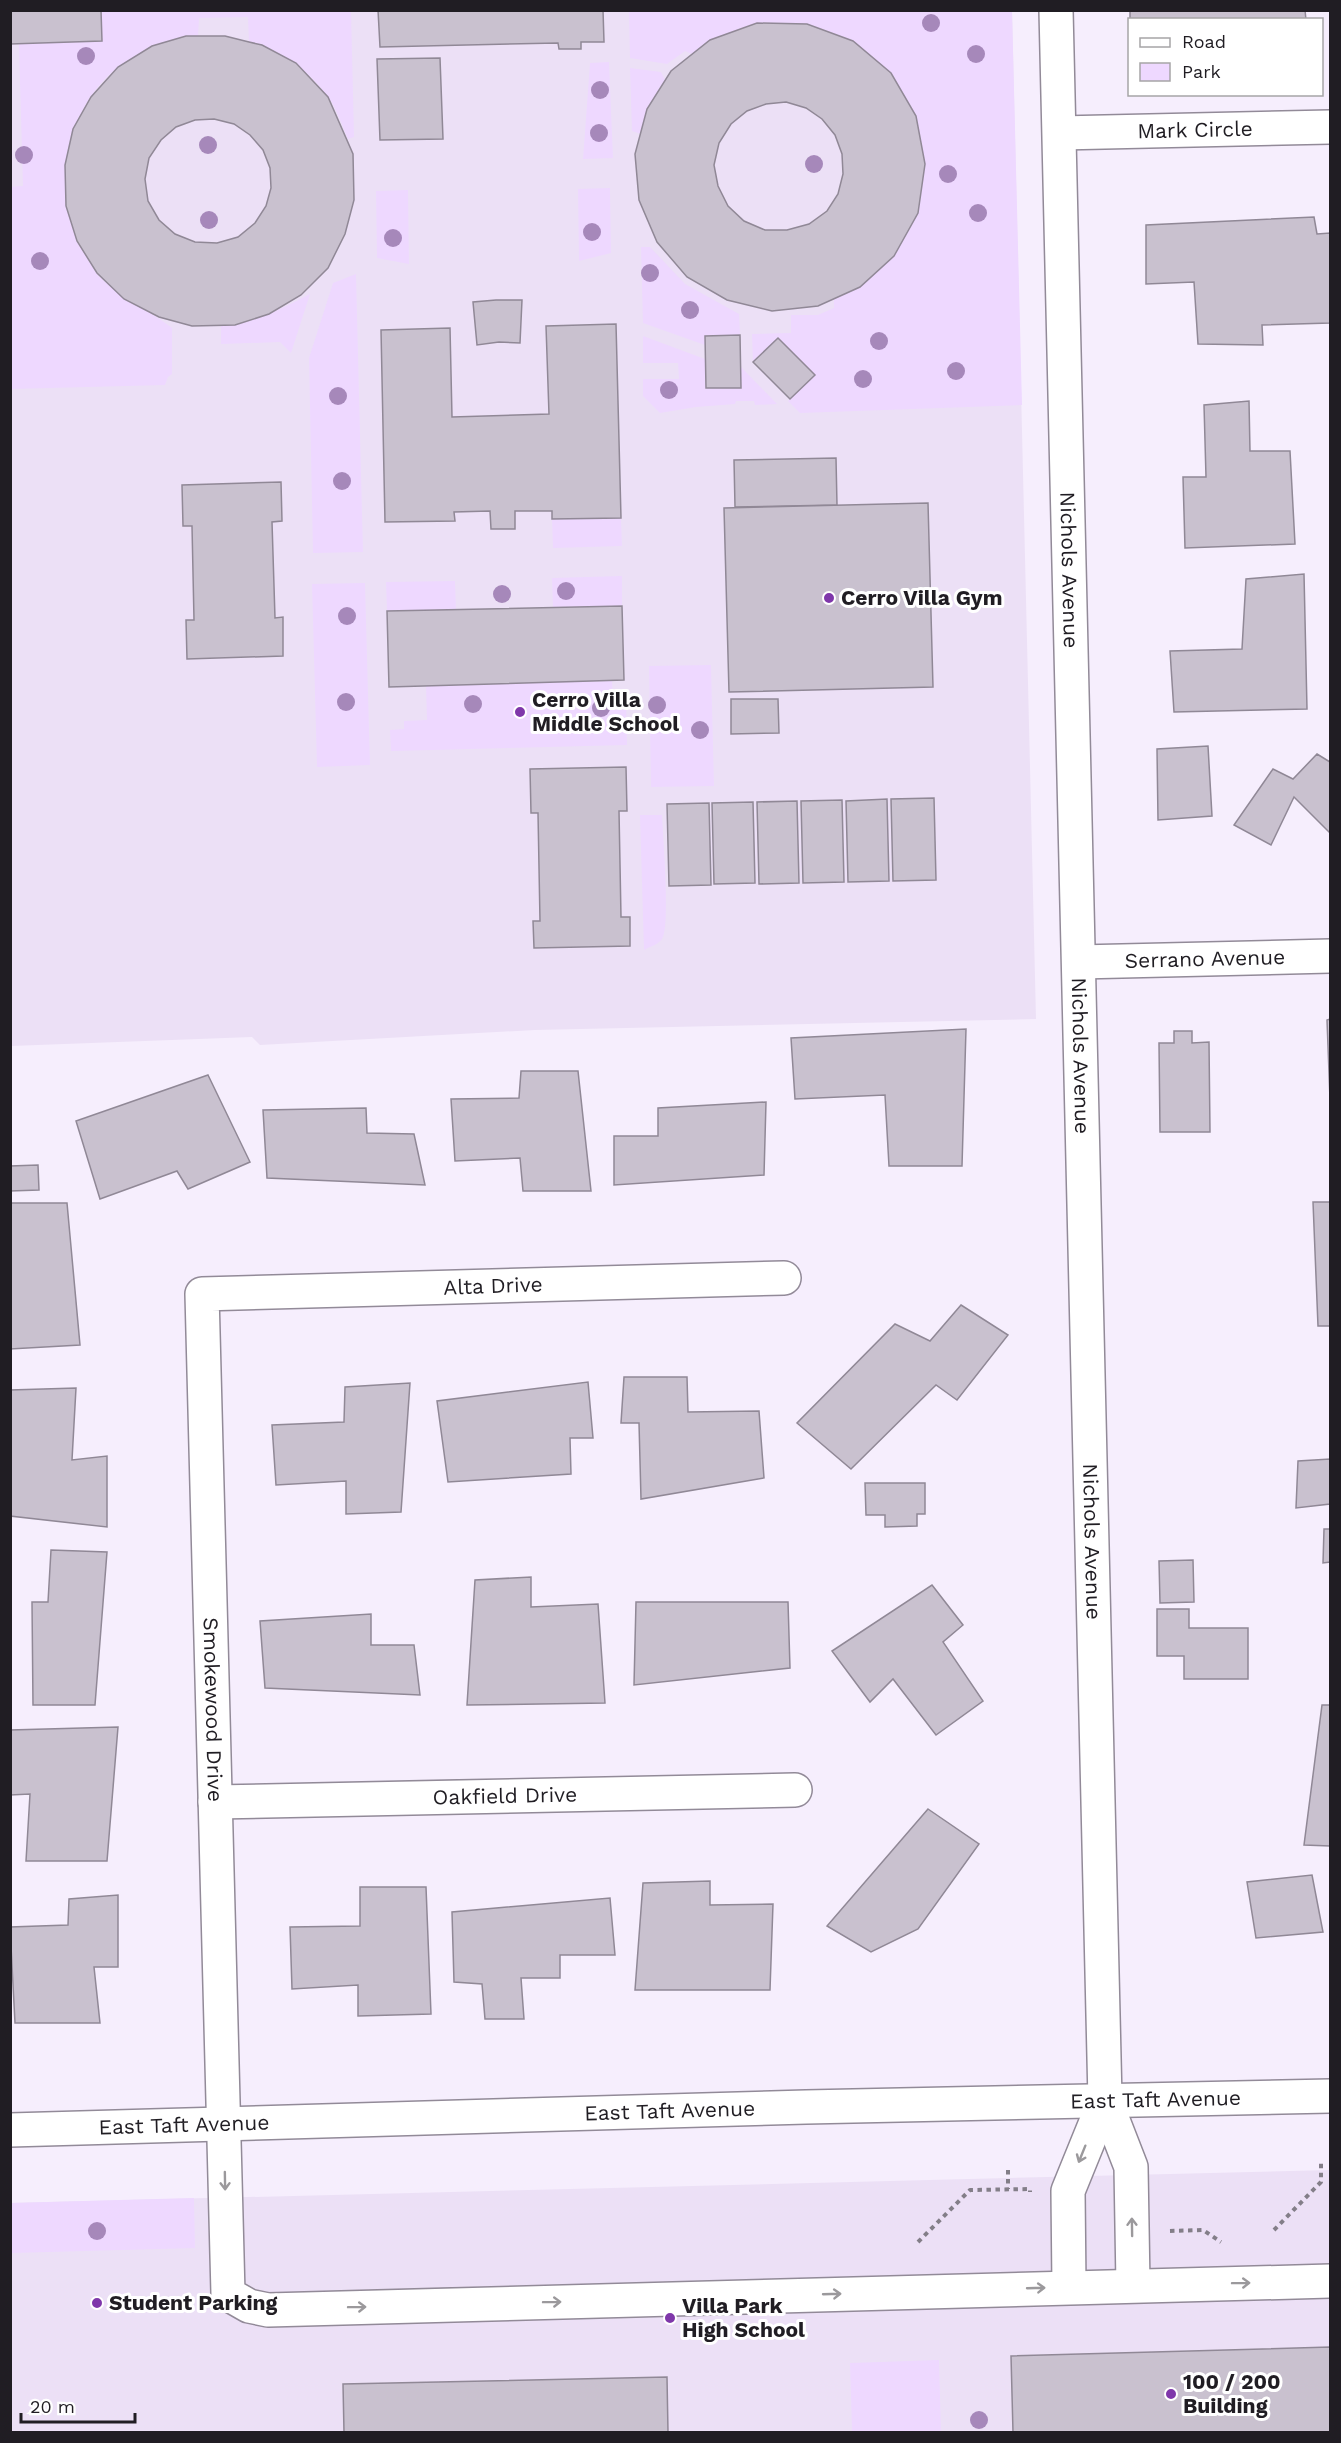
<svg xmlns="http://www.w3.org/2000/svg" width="1341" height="2443" viewBox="0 0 1341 2443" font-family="'Work Sans',sans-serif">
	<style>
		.built { fill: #ece0f6 }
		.green { fill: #eed8ff }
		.building { fill: #c9c1cf; stroke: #908896; stroke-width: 1.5; fill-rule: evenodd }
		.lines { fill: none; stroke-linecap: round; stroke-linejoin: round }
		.minor-casing { stroke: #928a98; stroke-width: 36 }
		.path { stroke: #837e88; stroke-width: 4; stroke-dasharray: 4.5 4.5; stroke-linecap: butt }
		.minor { stroke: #fff; stroke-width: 33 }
		.tree { fill: #a688ba }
		.oneway { stroke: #9b999c }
		.poi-dot { fill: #7f37aa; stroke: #fff; stroke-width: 2 }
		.labels { text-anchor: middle; stroke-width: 6; stroke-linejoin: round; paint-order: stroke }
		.street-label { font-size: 21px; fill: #201d23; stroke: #fff }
		.poi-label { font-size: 21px; font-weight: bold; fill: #201d23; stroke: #fff; text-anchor: start }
	</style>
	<rect width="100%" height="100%" fill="#f6eefd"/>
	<!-- built -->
	<g class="built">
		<polygon points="10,11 1012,11 1036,1019 535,1030 260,1045 252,1037 11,1046"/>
		<polygon points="1330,2170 1330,2432 11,2432 10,2203"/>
	</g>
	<!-- green -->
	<g class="green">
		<path d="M18,11H351L354,137L348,139C342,126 337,109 328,97C309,70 280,50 249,42L248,17L199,18L198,36C178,44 158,52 138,59C132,62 123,64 117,68C62,113 50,195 86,255C90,261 93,269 98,275C120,298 148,309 172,328V374L168,377L165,385L11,389L10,187L23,186Z"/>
		<polygon points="629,11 1012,11 1022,405 800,413 788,401 815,375 778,338 753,362 752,334 791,333 791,315 818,315 834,308 834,299 860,287 894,256 918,213 925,164 916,116 891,73 757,24 710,40 692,54 685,51 667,64 630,58"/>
		<polygon points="609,62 613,158 583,159 590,63"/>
		<polygon points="630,68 661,72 665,80 647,109 641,134 632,131"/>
		<polygon points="610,188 611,253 579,261 578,189"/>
		<polygon points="408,190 409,264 377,258 376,191"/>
		<polygon points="641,247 650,247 685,284 739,314 740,335 706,336 705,345 643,323"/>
		<polygon points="356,274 363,552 313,553 309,358 333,283"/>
		<path d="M310,294L291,353L280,342L221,344V325C253,325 282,308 310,294Z"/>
		<polygon points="643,336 705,359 706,388 741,388 740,366 777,404 755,405 754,401 736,401 735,404 696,407 660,413 643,396 643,379 679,379 678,363 643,363"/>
		<polygon points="621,518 622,546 553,548 552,519"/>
		<polygon points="622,576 622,606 553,608 552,578"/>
		<polygon points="455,581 456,610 387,611 386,582"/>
		<polygon points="365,583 370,765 317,767 312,584"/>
		<polygon points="711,665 714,786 651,787 649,666"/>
		<polygon points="612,681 613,698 626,698 627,745 391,751 390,730 404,729 404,721 427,720 426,685"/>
		<path d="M640,815H662C663,836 670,922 663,937C660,944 651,946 644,950Z"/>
		<polygon points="194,2198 195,2248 11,2253 11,2203"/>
		<polygon points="939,2360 941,2432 852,2432 850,2363"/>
	</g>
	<!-- building -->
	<g class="building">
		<polygon points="10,10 101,10 102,41 10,44"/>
		<polygon points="378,10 603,10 604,42 581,42 581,49 559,49 558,43 380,47"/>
		<polygon points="1130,10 1305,10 1306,20 1130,20"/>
		<path d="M757,23L807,24L853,41L891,73L916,116L925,164L918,213L894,256L860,287L818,306L772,311L727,300L687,277L657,242L639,200L635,154L647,109L671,71L710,40ZM786,102L806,108L822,119L835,135L842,154L843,174L838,194L827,211L809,224L787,230H765L744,221L728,206L718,186L714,165L719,143L731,124L747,111L766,104Z"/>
		<path d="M186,36H225L249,42L262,45L296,63L328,97L353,154L354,200L345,234L328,268L301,295L269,314L235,325L192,326L159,317L124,299L97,273L77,241L66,206L65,165L73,129L91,97L118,67L152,46ZM214,119L234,124L250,135L263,150L270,168L271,188L266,206L255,223L238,237L217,243L195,242L175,234L159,220L148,201L145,179L149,158L161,140L176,127L195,120Z"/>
		<polygon points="440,58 443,139 380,140 377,59"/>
		<polygon points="1314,217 1317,234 1330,233 1330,323 1262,325 1263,345 1198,344 1194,282 1146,284 1146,225"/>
		<polygon points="496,300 522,300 520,343 499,342 477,345 473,302"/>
		<polygon points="616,324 621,518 552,519 552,511 515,511 515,529 491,529 490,511 454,512 455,521 385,522 381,330 450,328 452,417 549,414 546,326"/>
		<polygon points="740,335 741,388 706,388 705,336"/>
		<polygon points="778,338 815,375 790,399 753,362"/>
		<polygon points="1249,401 1250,451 1290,451 1295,544 1185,548 1183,477 1206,477 1204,405"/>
		<polygon points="836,458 837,505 735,507 734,460"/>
		<polygon points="281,482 282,521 272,522 275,618 283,617 283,656 187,659 186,620 194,620 192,526 183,526 182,485"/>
		<polygon points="928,503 933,687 729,692 724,508"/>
		<polygon points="1304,574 1307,709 1174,712 1170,651 1242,649 1246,579"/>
		<polygon points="622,606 624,680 389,687 387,611"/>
		<polygon points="731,699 778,699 779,733 731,734"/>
		<polygon points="1208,746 1212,816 1158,820 1157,749"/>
		<polygon points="1317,754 1330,762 1330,833 1294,797 1271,845 1234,825 1273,769 1293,779"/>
		<polygon points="626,767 627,811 619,811 621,917 630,917 630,946 534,948 533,921 540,921 538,813 531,813 530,769"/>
		<polygon points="934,798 936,880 893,881 891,799"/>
		<polygon points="887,799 889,881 848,882 846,801"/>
		<polygon points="842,800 844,882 803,883 801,801"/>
		<polygon points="797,801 799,883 759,884 757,802"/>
		<polygon points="753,802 755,883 714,884 712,803"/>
		<polygon points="709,803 711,885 669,886 667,804"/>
		<polygon points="1330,1019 1330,1099 1327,1020"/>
		<polygon points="966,1029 962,1166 889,1166 885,1095 795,1099 791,1038"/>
		<polygon points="1174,1031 1192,1031 1192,1043 1209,1042 1210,1132 1160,1132 1159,1043 1174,1043"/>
		<polygon points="521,1071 578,1071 591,1191 523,1191 520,1158 455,1161 451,1099 519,1098"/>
		<polygon points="208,1075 250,1162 188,1189 177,1171 100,1199 76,1121"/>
		<polygon points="766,1102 764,1175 614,1185 614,1136 658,1136 658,1108"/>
		<polygon points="366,1108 367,1133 414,1134 425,1185 267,1178 263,1110"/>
		<polygon points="38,1165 39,1190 10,1191 10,1166"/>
		<polygon points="1313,1202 1330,1202 1330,1326 1318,1326"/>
		<polygon points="10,1203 67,1203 80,1345 10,1349"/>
		<polygon points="961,1305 1008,1335 957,1400 936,1385 851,1469 797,1423 895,1324 930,1341"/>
		<polygon points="624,1377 687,1377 688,1412 759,1411 764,1478 641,1499 639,1423 621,1423"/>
		<polygon points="588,1382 593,1438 570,1438 571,1474 448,1482 437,1401"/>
		<polygon points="410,1383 401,1512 346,1514 346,1481 276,1485 272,1425 344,1422 345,1387"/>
		<polygon points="76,1388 72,1460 107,1456 107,1527 10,1516 10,1390"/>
		<polygon points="1330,1459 1330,1504 1296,1508 1298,1461"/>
		<polygon points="865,1483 925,1483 925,1514 917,1514 917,1526 885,1527 885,1515 866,1515"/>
		<polygon points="1324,1529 1330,1529 1330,1562 1323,1563"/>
		<polygon points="51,1550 107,1552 95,1705 33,1705 32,1602 48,1602"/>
		<polygon points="1193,1560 1194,1602 1160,1603 1159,1561"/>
		<polygon points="531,1577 531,1607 598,1604 605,1703 467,1705 475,1580"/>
		<polygon points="932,1585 963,1625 943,1642 983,1701 936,1735 893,1679 870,1702 832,1651"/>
		<polygon points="636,1602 788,1602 790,1668 634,1685"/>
		<polygon points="1157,1609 1189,1609 1189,1628 1248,1628 1248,1679 1184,1679 1184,1656 1157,1656"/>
		<polygon points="371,1614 371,1645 414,1645 420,1695 265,1688 260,1621"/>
		<polygon points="1322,1705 1330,1705 1330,1846 1304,1845"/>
		<polygon points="118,1727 107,1861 26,1861 30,1794 10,1795 10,1730"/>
		<polygon points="928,1809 979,1844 918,1929 871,1952 827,1926"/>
		<polygon points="1312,1875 1323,1932 1256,1938 1247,1882"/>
		<polygon points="710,1881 710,1905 773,1904 770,1990 635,1990 643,1883"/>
		<polygon points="360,1887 426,1887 431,2014 358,2016 358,1985 292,1989 290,1927 360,1926"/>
		<polygon points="118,1895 118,1967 94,1967 100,2023 15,2023 10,1927 68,1925 69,1899"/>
		<polygon points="610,1898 615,1955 560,1955 560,1978 521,1978 524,2019 485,2019 482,1984 454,1982 452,1912"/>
		<polygon points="1330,2347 1330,2432 1013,2432 1011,2356"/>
		<polygon points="667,2377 668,2432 344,2432 343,2384"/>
	</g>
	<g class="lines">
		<defs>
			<g id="minor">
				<path id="s1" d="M1056,10L1105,2100L1131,2167L1133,2285"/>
				<path id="s2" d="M1060,133L1330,127"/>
				<path id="s3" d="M1079,962L1330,956"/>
				<path id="s4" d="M784,1278L202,1294L228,2294L249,2306L268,2310L1330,2281"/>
				<path id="s5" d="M215,1802L795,1790"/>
				<path id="s6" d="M10,2130L806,2107L1330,2096"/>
				<polyline points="1069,2287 1068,2191 1105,2100"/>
			</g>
		</defs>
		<!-- minor casing -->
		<use href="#minor" class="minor-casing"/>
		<!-- path -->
		<g class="path">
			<polyline points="1008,2170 1008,2189"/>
			<polyline points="1274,2230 1321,2182 1321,2163"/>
			<polyline points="1170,2231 1203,2230 1221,2242"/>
			<polyline points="918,2242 970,2190 1030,2189 1030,2192"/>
		</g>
		<!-- minor -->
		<use href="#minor" class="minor"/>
	</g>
	<!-- trees -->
	<g class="tree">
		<circle cx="931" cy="23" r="9"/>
		<circle cx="976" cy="54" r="9"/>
		<circle cx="86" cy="56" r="9"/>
		<circle cx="600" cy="90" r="9"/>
		<circle cx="599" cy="133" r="9"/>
		<circle cx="208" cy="145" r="9"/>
		<circle cx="24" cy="155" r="9"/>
		<circle cx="814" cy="164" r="9"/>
		<circle cx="948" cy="174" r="9"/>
		<circle cx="978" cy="213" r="9"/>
		<circle cx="209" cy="220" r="9"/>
		<circle cx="592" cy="232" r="9"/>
		<circle cx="393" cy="238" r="9"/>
		<circle cx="40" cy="261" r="9"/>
		<circle cx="650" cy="273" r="9"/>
		<circle cx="690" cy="310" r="9"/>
		<circle cx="879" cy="341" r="9"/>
		<circle cx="956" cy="371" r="9"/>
		<circle cx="863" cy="379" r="9"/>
		<circle cx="669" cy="390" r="9"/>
		<circle cx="338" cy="396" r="9"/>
		<circle cx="342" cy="481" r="9"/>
		<circle cx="566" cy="591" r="9"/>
		<circle cx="502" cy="594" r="9"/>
		<circle cx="347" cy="616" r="9"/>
		<circle cx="346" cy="702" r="9"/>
		<circle cx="473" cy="704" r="9"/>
		<circle cx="657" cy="705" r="9"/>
		<circle cx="601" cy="708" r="9"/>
		<circle cx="700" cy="730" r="9"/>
		<circle cx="97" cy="2231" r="9"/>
		<circle cx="979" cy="2420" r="9"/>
	</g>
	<!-- one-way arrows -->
	<defs><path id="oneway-shaft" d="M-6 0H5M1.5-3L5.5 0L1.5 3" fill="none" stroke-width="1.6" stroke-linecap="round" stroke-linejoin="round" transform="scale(1.5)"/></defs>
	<g class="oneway">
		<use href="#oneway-shaft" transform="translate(1082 2154) rotate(112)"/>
		<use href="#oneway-shaft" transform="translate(225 2181) rotate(89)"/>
		<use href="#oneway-shaft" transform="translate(1132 2227) rotate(-91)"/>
		<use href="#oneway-shaft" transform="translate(1241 2283) rotate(-1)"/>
		<use href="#oneway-shaft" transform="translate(1036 2288) rotate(-2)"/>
		<use href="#oneway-shaft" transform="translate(832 2294) rotate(-2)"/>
		<use href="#oneway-shaft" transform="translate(552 2302) rotate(-1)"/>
		<use href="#oneway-shaft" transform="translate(357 2307) rotate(-1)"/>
	</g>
	<!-- markers -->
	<g class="poi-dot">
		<circle cx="829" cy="598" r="6"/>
		<circle cx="520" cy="712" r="6"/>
		<circle cx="97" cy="2303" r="6"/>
		<circle cx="670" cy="2318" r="6"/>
		<circle cx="1171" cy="2394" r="6"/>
	</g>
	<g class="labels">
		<!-- street labels -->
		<g class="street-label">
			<text dy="7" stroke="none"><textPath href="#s2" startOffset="135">Mark Circle</textPath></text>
			<text dy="7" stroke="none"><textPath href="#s1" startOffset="560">Nichols Avenue</textPath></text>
			<text dy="7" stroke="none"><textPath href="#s3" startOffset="126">Serrano Avenue</textPath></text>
			<text dy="7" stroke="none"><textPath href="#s1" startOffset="1046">Nichols Avenue</textPath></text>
			<text transform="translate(493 1286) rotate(-2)" y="7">Alta Drive</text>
			<text dy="7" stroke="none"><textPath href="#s1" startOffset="1532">Nichols Avenue</textPath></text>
			<text dy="7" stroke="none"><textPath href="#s4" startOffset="998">Smokewood Drive</textPath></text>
			<text dy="7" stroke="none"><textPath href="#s5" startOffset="290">Oakfield Drive</textPath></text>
			<text dy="7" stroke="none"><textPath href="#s6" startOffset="1146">East Taft Avenue</textPath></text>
			<text dy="7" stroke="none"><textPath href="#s6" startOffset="660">East Taft Avenue</textPath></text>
			<text dy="7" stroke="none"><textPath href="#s6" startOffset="174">East Taft Avenue</textPath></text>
		</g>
		<!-- poi labels -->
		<g class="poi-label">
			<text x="841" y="605">Cerro Villa Gym</text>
			<text x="532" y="707">Cerro Villa<tspan x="532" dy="24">Middle School</tspan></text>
			<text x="109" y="2310">Student Parking</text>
			<text x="682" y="2313">Villa Park<tspan x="682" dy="24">High School</tspan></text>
			<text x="1183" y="2389">100 / 200<tspan x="1183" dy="24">Building</tspan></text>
		</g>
	</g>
	<!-- border -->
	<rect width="1341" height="2443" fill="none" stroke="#201d23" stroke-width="24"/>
	<!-- legend -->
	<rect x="1128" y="18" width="195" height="78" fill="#ffffff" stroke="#a6a5a7" stroke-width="1.5"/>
	<rect x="1140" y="38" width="30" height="9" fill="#ffffff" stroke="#a6a5a7" stroke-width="1.5"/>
	<text x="1182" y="48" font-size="18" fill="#201d23">Road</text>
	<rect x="1140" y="63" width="30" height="18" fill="#eed8ff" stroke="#a6a5a7" stroke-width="1.5"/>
	<text x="1182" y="78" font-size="18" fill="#201d23">Park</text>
	<!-- scale -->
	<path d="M21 2413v9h114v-9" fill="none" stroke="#201d23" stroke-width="3"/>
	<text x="30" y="2413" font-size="18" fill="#201d23" stroke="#ffffff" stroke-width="4.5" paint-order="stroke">20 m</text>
</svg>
